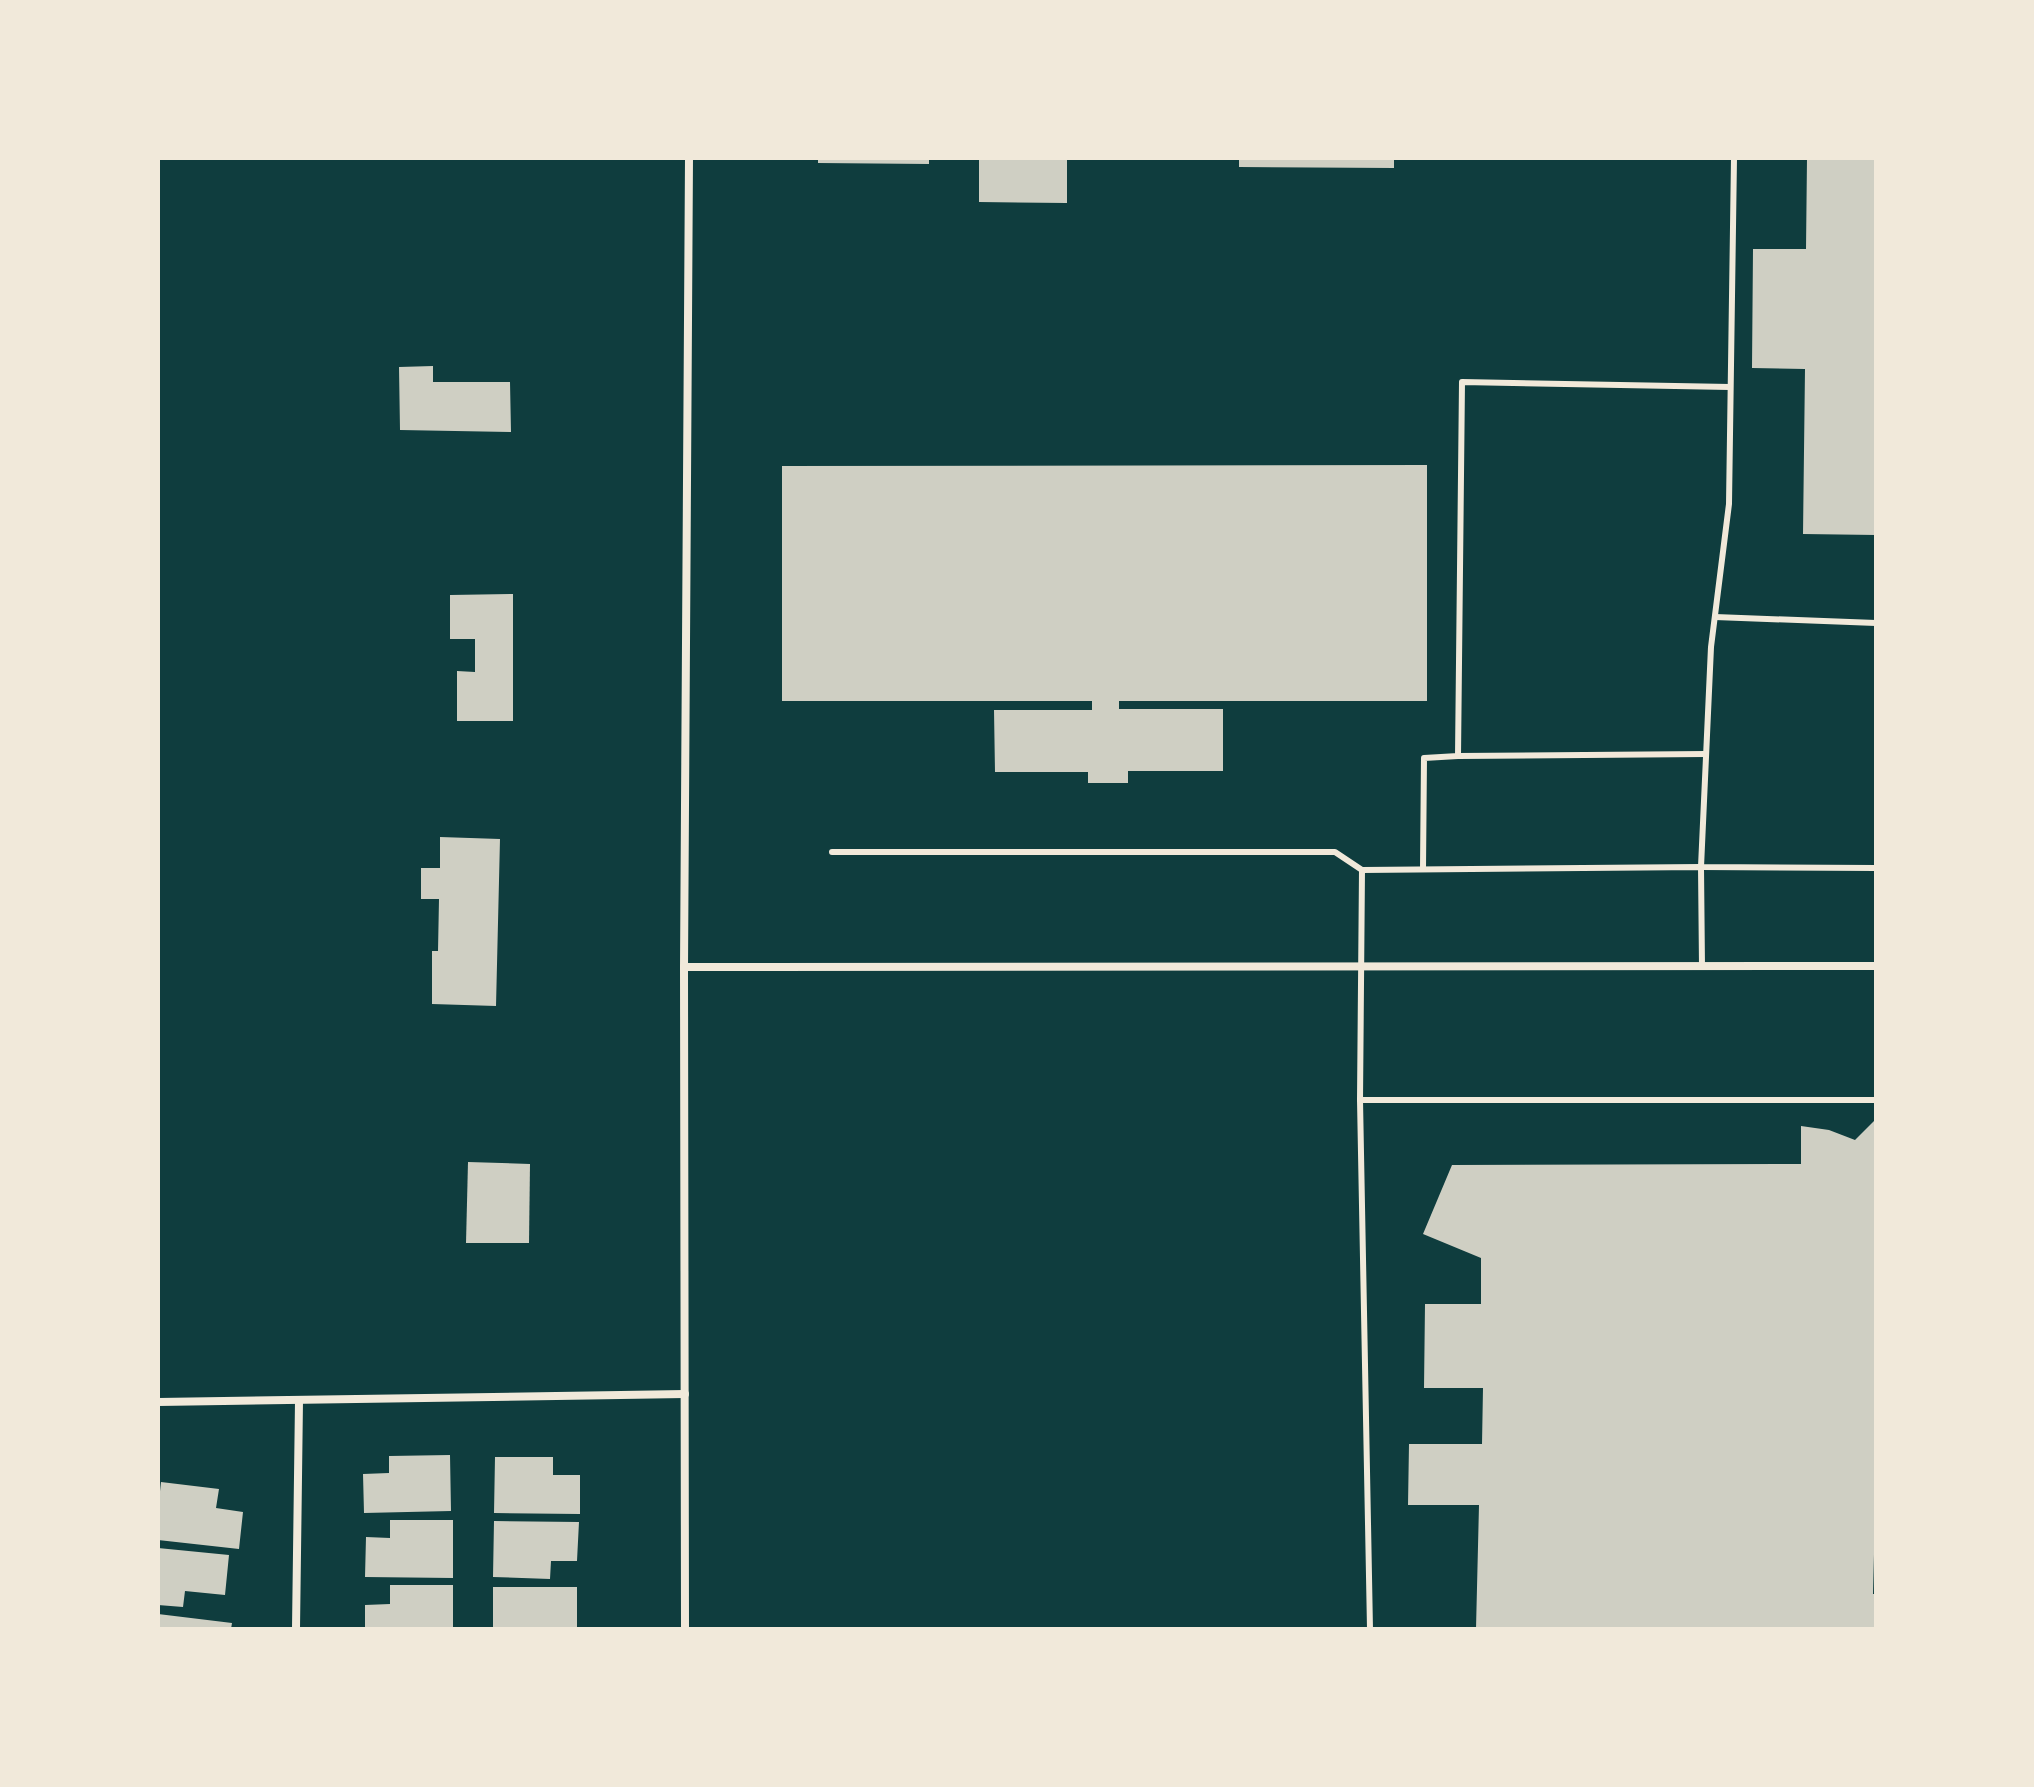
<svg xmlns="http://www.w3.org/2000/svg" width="2034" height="1787" viewBox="0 0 2034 1787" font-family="'DejaVu Sans',sans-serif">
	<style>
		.building { fill: #cfcfc3 }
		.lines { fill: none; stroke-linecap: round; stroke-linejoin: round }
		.service { stroke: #f1e9da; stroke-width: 6 }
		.minor { stroke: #f1e9da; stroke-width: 8 }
	</style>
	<rect width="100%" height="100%" fill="#0f3d3e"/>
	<!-- building -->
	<g class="building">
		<polygon points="818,158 929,158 929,164 818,163"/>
		<polygon points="979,158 1067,158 1067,203 979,202"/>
		<polygon points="1239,158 1394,158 1394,168 1239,167"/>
		<polygon points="1807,158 1876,158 1876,535 1803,534 1805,369 1752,368 1753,249 1806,249"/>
		<polygon points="433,366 433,382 510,382 511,432 400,430 399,367"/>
		<polygon points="1427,465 1427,701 1119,701 1119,709 1223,709 1223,771 1128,771 1128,783 1088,783 1088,772 995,772 994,710 1092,710 1092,701 782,701 782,466"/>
		<polygon points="513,594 513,721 457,721 457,671 475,672 475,639 450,639 450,595"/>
		<polygon points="440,837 500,839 496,1006 432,1004 432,951 438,951 439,899 421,899 421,868 440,868"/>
		<polygon points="1876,1119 1876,1476 1873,1594 1876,1594 1876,1629 1476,1629 1479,1505 1408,1505 1409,1444 1482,1444 1483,1388 1424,1388 1425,1304 1481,1304 1481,1258 1423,1234 1452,1165 1801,1164 1801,1126 1829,1130 1855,1140"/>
		<polygon points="468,1162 530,1164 529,1243 466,1243"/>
		<polygon points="450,1455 451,1511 364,1513 363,1474 389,1473 389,1456"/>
		<polygon points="495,1457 553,1457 553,1475 580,1475 580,1514 494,1513"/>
		<polygon points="161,1482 219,1489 216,1508 243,1512 239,1549 158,1540 158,1510"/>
		<polygon points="390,1520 453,1520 453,1578 365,1577 366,1537 390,1538"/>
		<polygon points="494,1521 579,1522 577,1561 551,1561 550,1579 493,1577"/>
		<polygon points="158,1548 229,1555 225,1595 185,1591 183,1607 158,1605"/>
		<polygon points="390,1585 453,1585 453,1629 365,1629 365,1605 390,1604"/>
		<rect x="493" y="1587" width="84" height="42"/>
		<polygon points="158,1614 232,1623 231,1629 158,1629"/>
	</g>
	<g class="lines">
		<!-- service -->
		<g class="service">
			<polyline points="1734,158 1729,504 1711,647 1701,867 1876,868"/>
			<polyline points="1715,617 1876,623"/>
			<polyline points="1458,756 1706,754"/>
			<polyline points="832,852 1335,852 1362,870"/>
			<polyline points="1423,869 1424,758 1458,756 1462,382 1730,387"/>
			<polyline points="1360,1100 1876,1100"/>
			<polyline points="1370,1629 1360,1100 1362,870 1701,867 1702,967"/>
		</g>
		<!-- minor -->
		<g class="minor">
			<polyline points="684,967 1876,966"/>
			<polyline points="158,1402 685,1394"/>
			<polyline points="296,1629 299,1401"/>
			<polyline points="685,1629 684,967 689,158"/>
		</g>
	</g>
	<!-- border -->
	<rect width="2034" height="1787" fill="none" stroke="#f1e9da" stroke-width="320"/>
</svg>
